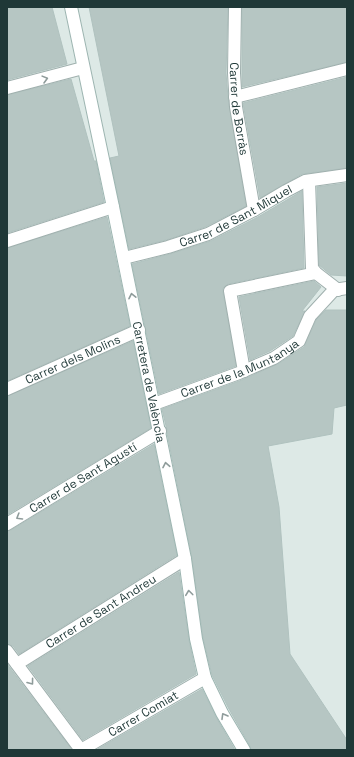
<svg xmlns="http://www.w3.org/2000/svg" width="354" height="757" viewBox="0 0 354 757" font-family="'Space Grotesk',sans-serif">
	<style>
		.building { fill: #b6c6c3; stroke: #b0c2bf }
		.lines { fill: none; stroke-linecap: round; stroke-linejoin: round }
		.street-casing { stroke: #a0b0ae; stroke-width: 14 }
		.secondary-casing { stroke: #9db5b1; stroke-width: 14 }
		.street { stroke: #fff; stroke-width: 12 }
		.secondary { stroke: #fff; stroke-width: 12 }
		.oneway { stroke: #8f9c9b }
		.labels { text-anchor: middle; stroke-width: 4; stroke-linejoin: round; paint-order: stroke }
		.street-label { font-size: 12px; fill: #1f3837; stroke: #edf6f4 }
	</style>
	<rect width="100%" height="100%" fill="#dde9e6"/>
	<!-- building -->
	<g class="building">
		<polygon points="7,7 52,7 67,64 7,80"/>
		<polygon points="89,7 228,7 226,73 228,98 246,206 205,227 166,240 129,249 110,158 119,156"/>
		<polygon points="242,7 347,7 347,62 242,87"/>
		<polygon points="347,77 347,168 302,174 260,198 243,103"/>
		<polygon points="71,79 94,161 96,161 104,202 7,233 7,95"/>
		<polygon points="347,183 347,276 331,275 319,265 317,187"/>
		<polygon points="302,191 304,268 228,284 223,288 223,292 236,366 159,394 132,264 170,254 211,241 258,217"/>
		<polygon points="107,217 130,326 7,381 7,248"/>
		<polygon points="314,281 321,287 302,311 305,311 293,336 270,351 250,360 239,297"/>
		<polygon points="326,310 347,310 347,405 334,408 332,434 268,446 279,507 290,654 347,740 347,750 251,750 250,746 229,709 212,675 203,638 192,558 167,433 167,430 162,409 242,380 278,364 304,347 316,320"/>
		<polygon points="133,341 151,428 7,515 7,396"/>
		<polygon points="154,444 177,555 19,654 13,646 7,644 7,531 11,530"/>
		<polygon points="179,572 189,640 196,674 83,740 28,666"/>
		<polygon points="7,664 72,750 7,750"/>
		<polygon points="202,689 216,717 235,750 96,750"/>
	</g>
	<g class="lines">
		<defs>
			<g id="street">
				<path id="s1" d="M235,7L234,73L236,107L254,210"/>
				<polyline points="7,88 83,68"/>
				<polyline points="235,97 347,69"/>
				<polyline points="309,181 312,268 316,273 338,290"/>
				<polyline points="7,241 113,207"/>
				<path id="s2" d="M124,258L168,247L208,234L254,210L286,191L305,181L347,175"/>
				<polyline points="244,371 230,291 316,273"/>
				<path id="s3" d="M7,389L139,330"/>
				<path id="s4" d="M154,404L239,373L274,358L299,341L310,316L334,290L347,288"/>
				<path id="s5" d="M7,524L160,431"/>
				<polyline points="7,651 81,750"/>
				<path id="s6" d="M17,664L185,559"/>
				<path id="s7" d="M81,750L205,678"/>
			</g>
			<g id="secondary">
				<path id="s8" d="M71,7L113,207L185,559L196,639L205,678L222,713L244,750"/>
			</g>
		</defs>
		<!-- street casing -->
		<use href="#street" class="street-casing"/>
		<!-- secondary casing -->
		<use href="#secondary" class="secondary-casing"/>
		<!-- street -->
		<use href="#street" class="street"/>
		<!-- secondary -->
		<use href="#secondary" class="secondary"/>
	</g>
	<!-- one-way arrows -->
	<defs><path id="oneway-chevron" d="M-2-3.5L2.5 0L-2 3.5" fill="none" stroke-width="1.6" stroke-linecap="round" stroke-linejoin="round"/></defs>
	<g class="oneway">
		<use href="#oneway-chevron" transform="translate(45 79) rotate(-15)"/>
		<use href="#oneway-chevron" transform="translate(132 296) rotate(-102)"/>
		<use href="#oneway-chevron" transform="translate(166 465) rotate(-101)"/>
		<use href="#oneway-chevron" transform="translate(19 517) rotate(149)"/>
		<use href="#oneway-chevron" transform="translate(189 593) rotate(-97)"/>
		<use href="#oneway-chevron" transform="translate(31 682) rotate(53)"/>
		<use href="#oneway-chevron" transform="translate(224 716) rotate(-120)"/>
	</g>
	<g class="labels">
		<!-- street labels -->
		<g class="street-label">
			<text dy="4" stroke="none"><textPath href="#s1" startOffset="102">Carrer de Borràs</textPath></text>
			<text dy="4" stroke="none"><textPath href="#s2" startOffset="120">Carrer de Sant Miquel</textPath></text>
			<text dy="4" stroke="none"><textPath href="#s3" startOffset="72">Carrer dels Molins</textPath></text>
			<text dy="4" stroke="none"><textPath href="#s4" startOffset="93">Carrer de la Muntanya</textPath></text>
			<text dy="4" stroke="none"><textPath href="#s8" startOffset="383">Carretera de València</textPath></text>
			<text dy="4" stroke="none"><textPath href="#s5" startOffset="89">Carrer de Sant Agustí</textPath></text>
			<text dy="4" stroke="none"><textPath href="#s6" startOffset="99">Carrer de Sant Andreu</textPath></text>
			<text dy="4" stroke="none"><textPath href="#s7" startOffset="72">Carrer Comiat</textPath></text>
		</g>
	</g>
	<!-- border -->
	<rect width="354" height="757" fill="none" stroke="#1f3837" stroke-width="16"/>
</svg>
